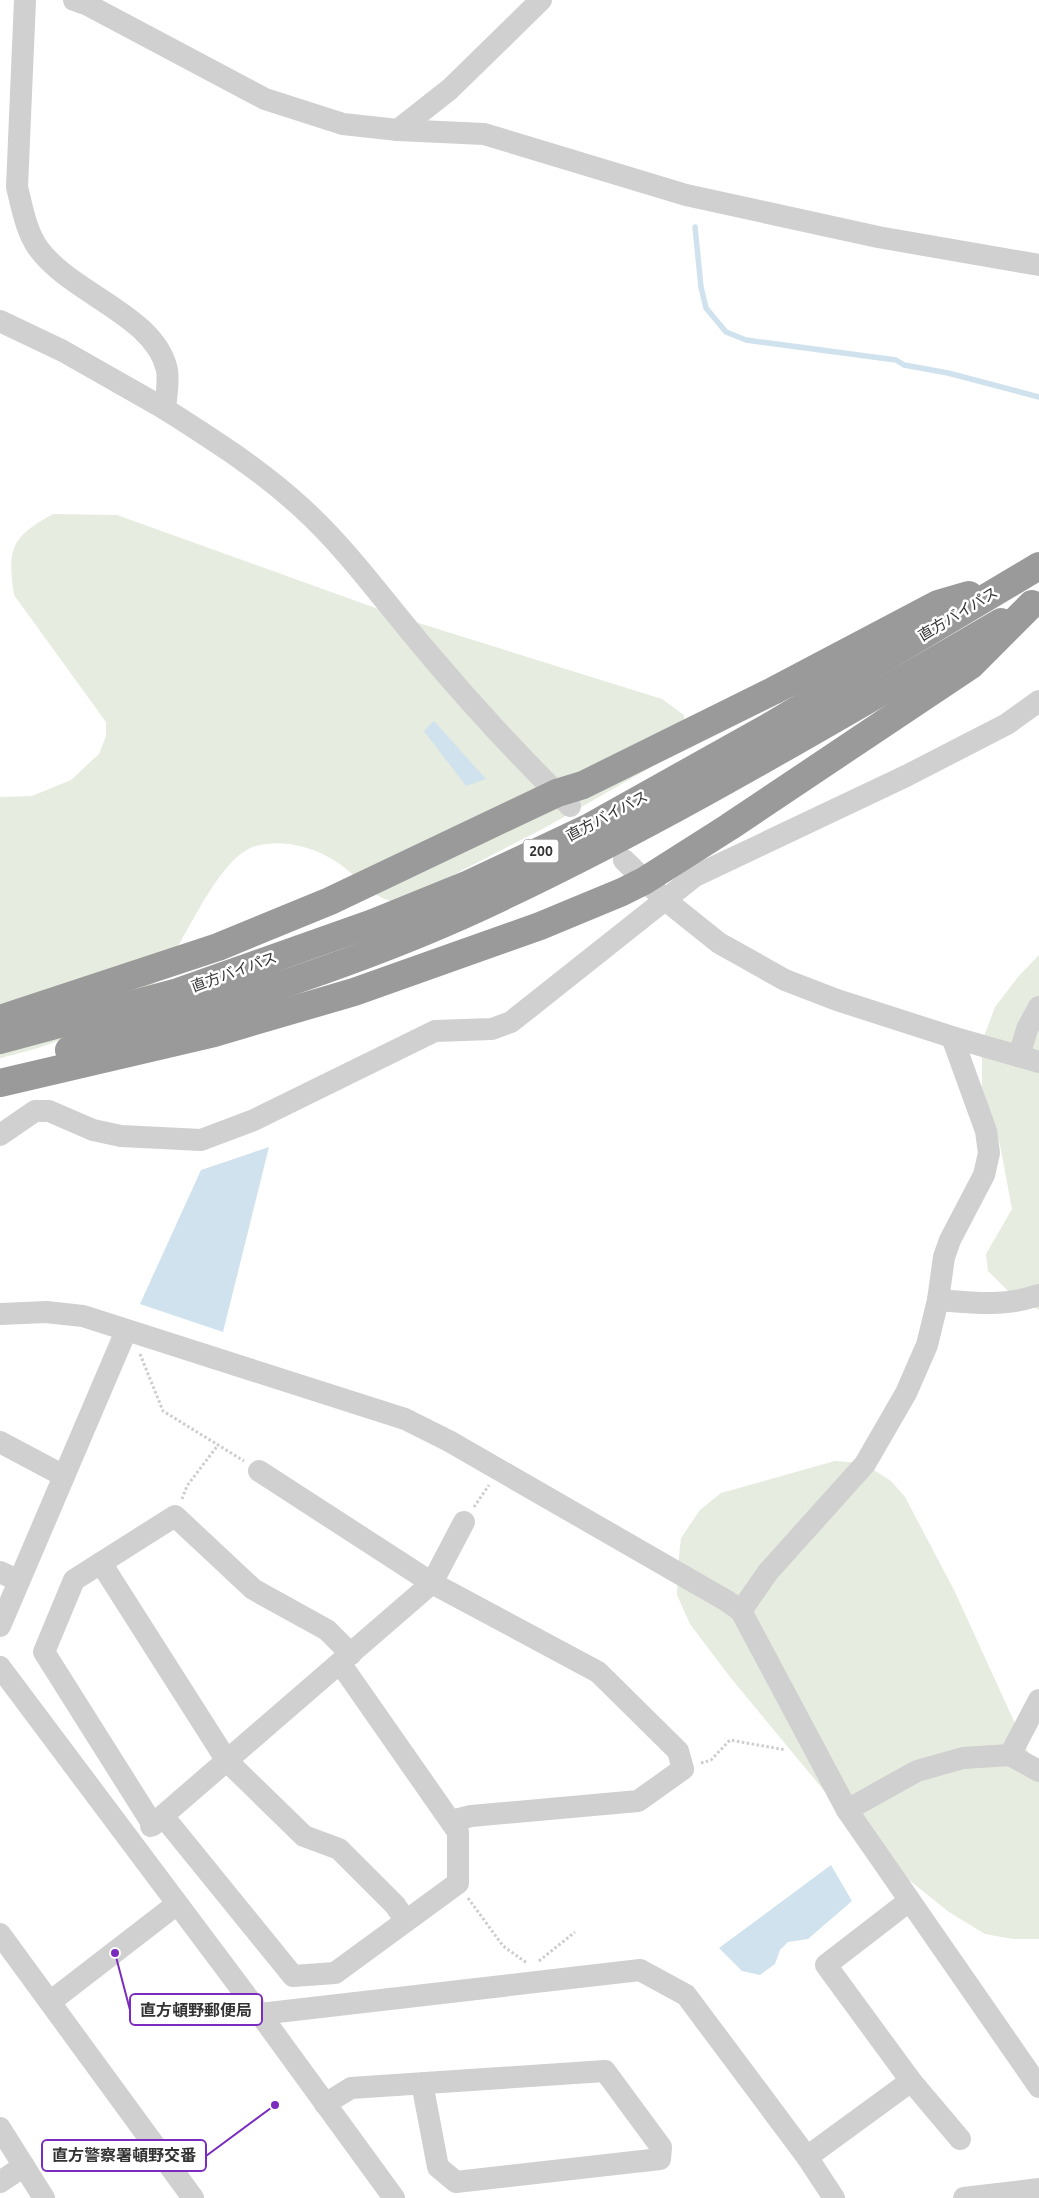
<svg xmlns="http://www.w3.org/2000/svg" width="1039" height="2198" viewBox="0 0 1039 2198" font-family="Ubuntu,'Noto Sans JP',sans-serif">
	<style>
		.green { fill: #e6ecdf }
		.water { fill: #cfe2ee }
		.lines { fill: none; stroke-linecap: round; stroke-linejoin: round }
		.stream { stroke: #cfe2ee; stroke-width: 5.5 }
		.path { stroke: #cdcdcd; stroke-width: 3; stroke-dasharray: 2.5 2.5; stroke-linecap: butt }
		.minor { stroke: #d0d0d0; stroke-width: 22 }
		.highway { stroke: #9a9a9a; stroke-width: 28 }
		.labels { text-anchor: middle; stroke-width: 5; stroke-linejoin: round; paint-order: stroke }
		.shield { fill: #fff; stroke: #707070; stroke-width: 1 }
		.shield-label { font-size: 14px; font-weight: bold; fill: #333 }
		.street-label { font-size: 15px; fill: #333; stroke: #fff }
		.leader { fill: none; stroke: #7b2cbf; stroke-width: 2 }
		.callout-dot { fill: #7b2cbf; stroke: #fff; stroke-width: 2 }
		.callout { fill: #fff; stroke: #7b2cbf; stroke-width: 2 }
		.callout-label { font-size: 16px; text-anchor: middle; font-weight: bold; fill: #333 }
	</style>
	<rect width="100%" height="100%" fill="#fff"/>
	<!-- green -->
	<g class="green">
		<path d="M53,514L117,515L409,620L662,699L684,715L685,725L662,761L548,826L401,902C376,902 363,882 345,868C321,849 286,838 256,846C214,857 179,960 147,992C139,1000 127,1005 118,1010C77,1036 47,1047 0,1058V797L32,796L71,780L99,754L106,736V722L14,595C7,549 11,537 53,514Z"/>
		<polygon points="1039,955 1039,1310 1012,1295 988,1271 986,1254 1012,1209 1000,1145 982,1088 982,1042 995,1007 1018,977"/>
		<polygon points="835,1461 863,1463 891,1481 905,1497 955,1592 1029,1754 1039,1760 1039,1939 1013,1939 985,1934 949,1912 904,1876 845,1816 730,1677 690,1624 677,1595 678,1566 681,1538 700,1510 721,1493"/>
	</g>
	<!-- water -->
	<g class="water">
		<polygon points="434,721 486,779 466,786 424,731"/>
		<polygon points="269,1147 223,1332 140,1304 201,1170"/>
		<polygon points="831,1865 852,1901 808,1939 788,1942 780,1950 775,1964 760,1975 742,1971 719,1948"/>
	</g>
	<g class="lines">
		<!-- stream -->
		<polyline class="stream" points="695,227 701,287 706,308 726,332 746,340 896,360 904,365 948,373 1039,397"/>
		<!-- path -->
		<g class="path">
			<polyline points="140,1354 163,1411 244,1461"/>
			<polyline points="182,1499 187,1486 218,1445"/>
			<polyline points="474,1507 489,1485"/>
			<polyline points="701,1763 711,1760 730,1740 786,1750"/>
			<polyline points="468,1898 503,1946 527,1963"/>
			<polyline points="539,1961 575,1932"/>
		</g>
		<!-- minor -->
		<g class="minor">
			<path d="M25,0L17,187C22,207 26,231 38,248C71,294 155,315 167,370C169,382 166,397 165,409C213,440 260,469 302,508C348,550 384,601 424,648C470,703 519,756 570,806"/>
			<polyline points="74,0 88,5 265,99 343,124 398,130 484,134 686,195 878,237 1039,265"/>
			<polyline points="398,130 450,89 541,0"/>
			<polyline points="0,321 63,351 165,409"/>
			<polyline points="624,860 664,899 719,943 785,980 837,1000 952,1037 1039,1062"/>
			<polyline points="1019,1056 1027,1029 1039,1007"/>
			<polyline points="0,1135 35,1111 49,1111 93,1130 121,1136 201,1140 254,1120 435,1031 492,1029 511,1022 695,876 906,776 1007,724 1039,701"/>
			<path d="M938,1300C974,1303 1004,1307 1039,1295"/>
			<polyline points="0,1314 46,1312 83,1316 405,1419 449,1441 727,1601 741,1611 847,1810 1039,2087"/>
			<polyline points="0,1442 64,1476"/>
			<polyline points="259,1471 432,1583 598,1672 678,1751 683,1769 638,1801 471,1816 451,1821"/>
			<polyline points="101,1563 227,1761 304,1836 339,1849 395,1905 406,1921"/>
			<polyline points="0,1572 19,1581"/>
			<polyline points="741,1611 768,1572 865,1464 906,1393 927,1345 938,1300 944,1257 950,1240 984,1175 989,1153 986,1131 952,1037"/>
			<polyline points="0,1626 126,1331"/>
			<polyline points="0,1667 260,2014 394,2198"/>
			<polyline points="1010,1755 1039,1700"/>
			<polyline points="847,1810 917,1771 963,1758 1010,1755 1039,1771"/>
			<polyline points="163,1816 293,1976 335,1973 458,1883 458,1832 340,1663"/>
			<polyline points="153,1825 44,1652 74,1580 175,1516 253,1589 327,1630 351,1654"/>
			<polyline points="151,1826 432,1583 464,1522"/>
			<polyline points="0,1934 193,2198"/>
			<polyline points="50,2002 177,1904"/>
			<polyline points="260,2014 640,1970 686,1995 807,2157 834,2198"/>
			<polyline points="911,2081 960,2139"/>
			<polyline points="325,2104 351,2088 605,2071 661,2147 660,2159 456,2182 438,2167 422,2083"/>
			<polyline points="0,2128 44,2198"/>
			<polyline points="807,2157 911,2081 826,1965 909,1901"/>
			<polyline points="0,2182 24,2166"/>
			<polyline points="964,2198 1039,2189"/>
		</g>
		<!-- highway -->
		<g class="highway">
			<polyline points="0,1019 218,947 330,901 557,793 583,785 773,691 938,604 969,595"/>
			<polyline points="0,1040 178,992 373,923 469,884 588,828 772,725 1039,566"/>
			<path d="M69,1050C202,1011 335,972 461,916C648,831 824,725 1001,622"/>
			<polyline points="0,1083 214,1033 354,992 540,926 622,892 644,881 729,827 971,665 1032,604"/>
		</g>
	</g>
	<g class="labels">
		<!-- shield labels -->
		<rect class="shield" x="523.5" y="839.5" width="35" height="23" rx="4"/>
		<g class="shield-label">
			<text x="541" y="856">200</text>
		</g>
		<!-- street labels -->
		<g class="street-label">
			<text transform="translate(958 614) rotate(-31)" y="5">直方バイパス</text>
			<text transform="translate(607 816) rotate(-28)" y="5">直方バイパス</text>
			<text transform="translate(234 972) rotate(-20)" y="5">直方バイパス</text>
		</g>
	</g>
	<!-- callouts -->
	<path class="leader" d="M115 1953L130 2010M275 2105L206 2156"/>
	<g class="callout-dot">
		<circle cx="115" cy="1953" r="5"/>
		<circle cx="275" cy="2105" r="5"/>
	</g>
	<g class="callout">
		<rect x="130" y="1994" width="132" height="31" rx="5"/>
		<rect x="42" y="2140" width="164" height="31" rx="5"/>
	</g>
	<g class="callout-label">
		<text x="196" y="2016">直方頓野郵便局</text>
		<text x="124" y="2161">直方警察署頓野交番</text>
	</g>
</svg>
